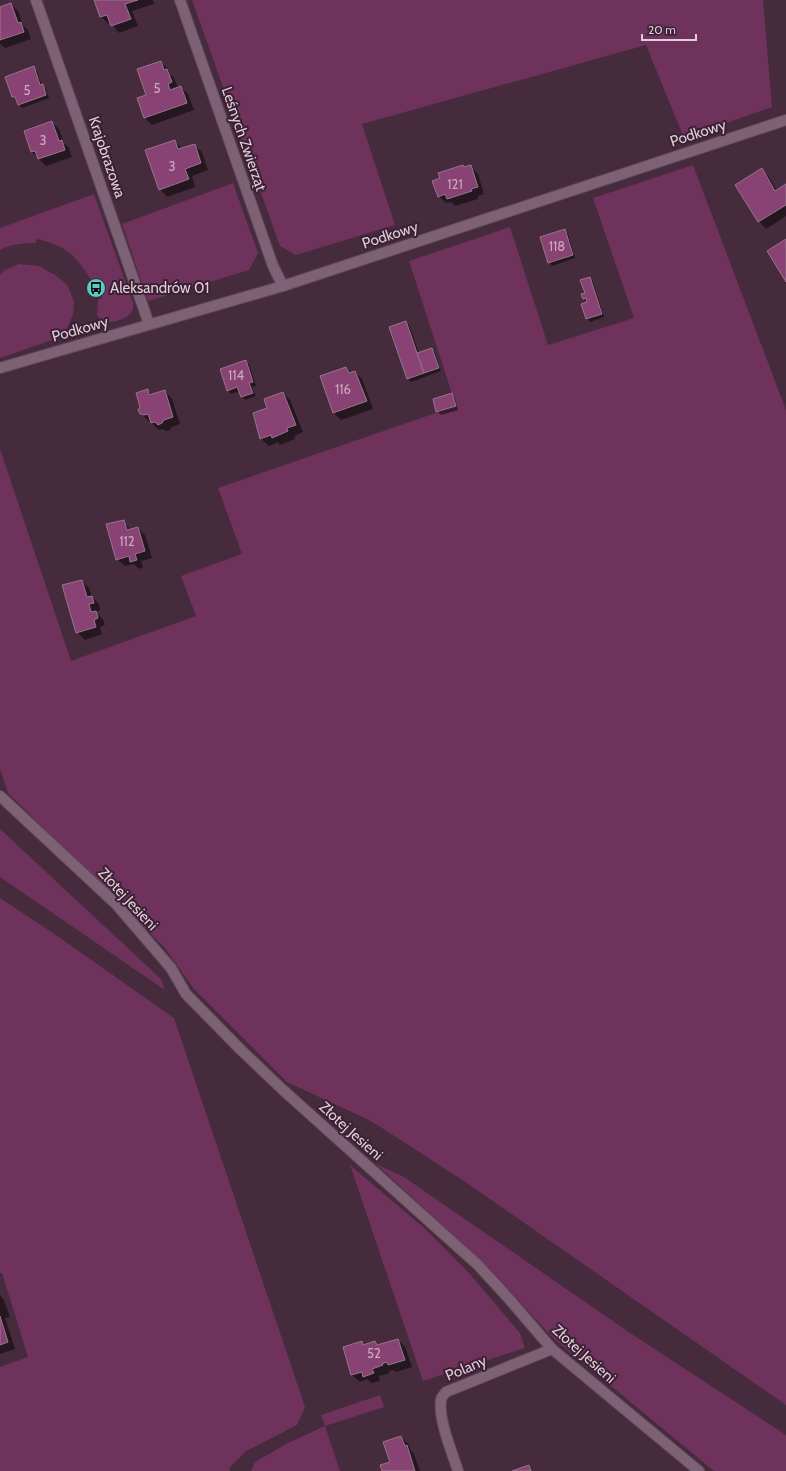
<svg xmlns="http://www.w3.org/2000/svg" width="786" height="1471" viewBox="0 0 786 1471" font-family="Cabin,sans-serif">
	<style>
		.green { fill: #6e325d }
		.shadow { fill: #0007 }
		.building { fill: #884274; stroke: #95768b }
		.lines { fill: none; stroke-linecap: round; stroke-linejoin: round }
		.minor-casing { stroke: #614b5a; stroke-width: 12 }
		.tertiary-casing { stroke: #614b5a; stroke-width: 12 }
		.minor { stroke: #7f6175; stroke-width: 10 }
		.tertiary { stroke: #7f6175; stroke-width: 10 }
		.labels { text-anchor: middle; stroke-width: 4; stroke-linejoin: round; paint-order: stroke }
		.number-label { font-size: 13px; fill: #c9abc0 }
		.street-label { font-size: 15px; fill: #dfced9; stroke: #3b2133 }
		.poi-label { font-size: 15px; fill: #dfced9; stroke: #3b2133; text-anchor: start }
	</style>
	<rect width="100%" height="100%" fill="#462b3d"/>
	<!-- green -->
	<g class="green">
		<polygon points="192,0 763,0 772,107 684,138 646,45 362,124 395,225 296,255 280,246"/>
		<polygon points="693,165 786,410 786,1405 464,1181 371,1121 287,1082 194,989 164,947 8,793 0,769 0,449 71,661 196,616 181,576 242,554 218,488 456,406 409,261 510,227 548,345 634,318 593,198"/>
		<polygon points="233,183 258,253 249,270 148,301 122,224"/>
		<path d="M94,194L133,303C133,305 134,307 133,309C130,319 111,324 102,322L97,315L98,300L102,298L98,280L92,281C76,256 67,246 37,239L36,243C24,243 10,244 0,250V228Z"/>
		<polygon points="19,264 39,266 55,275 68,286 74,302 73,315 67,328 58,338 0,358 0,275 5,270"/>
		<polygon points="0,829 161,979 165,990 0,877"/>
		<polygon points="0,898 53,933 174,1018 305,1407 297,1425 246,1451 229,1468 230,1471 0,1471 0,1367 28,1357 2,1273 0,1273"/>
		<polygon points="376,1164 404,1177 633,1335 786,1435 786,1471 714,1471 552,1337 489,1268"/>
		<polygon points="350,1165 422,1226 468,1272 520,1333 525,1348 423,1381"/>
		<polygon points="380,1395 384,1407 325,1426 340,1471 251,1471 255,1462 286,1444 325,1426 321,1415"/>
	</g>
	<!-- shadow -->
	<g class="shadow">
		<polygon points="95,0 153,0 154,4 132,11 138,26 119,33 111,23 109,24 101,17"/>
		<polygon points="11,4 18,11 23,25 28,30 31,39 5,48 0,44 0,8"/>
		<polygon points="161,62 168,69 170,74 174,78 178,88 181,87 188,94 194,110 152,125 145,118 147,96"/>
		<polygon points="33,67 37,71 42,86 46,89 49,98 22,108 13,97"/>
		<polygon points="52,122 59,129 64,143 69,148 72,157 46,166 32,152"/>
		<polygon points="174,141 182,148 194,145 202,152 208,170 192,176 195,187 167,197 160,189"/>
		<polygon points="470,166 478,174 484,194 478,196 478,199 455,206 451,202 446,203 439,196 465,168"/>
		<polygon points="762,170 769,177 777,191 786,185 786,216 766,229 759,221"/>
		<polygon points="565,230 568,234 575,258 552,266 549,262"/>
		<polygon points="589,278 593,282 604,317 590,322 587,318 588,303 583,298"/>
		<polygon points="406,322 409,325 419,353 432,349 435,352 441,371 411,382 407,378"/>
		<polygon points="246,361 249,364 256,386 252,387 256,396 245,400 242,396 240,391 231,394 228,390"/>
		<polygon points="346,368 352,373 355,372 362,379 373,409 341,420 334,413"/>
		<polygon points="147,390 152,395 165,391 172,399 180,424 172,427 170,430 166,431 163,429 159,430 141,414"/>
		<polygon points="283,393 290,400 303,432 294,436 295,439 280,445 278,442 269,446 261,439 254,414 268,408"/>
		<polygon points="452,394 455,398 458,410 441,415 437,411"/>
		<polygon points="123,521 131,530 138,528 145,535 152,558 141,561 143,567 139,569 134,564 125,566 117,559"/>
		<polygon points="82,581 89,588 92,597 99,604 100,610 95,612 103,619 105,625 100,627 102,634 85,640 77,632"/>
		<polygon points="0,1295 4,1300 10,1317 5,1318 15,1349 0,1354"/>
		<polygon points="398,1340 405,1347 412,1367 396,1372 393,1370 389,1371 389,1373 379,1376 380,1381 371,1383 367,1379 360,1382 352,1375 362,1342 365,1345 375,1342 379,1346"/>
		<polygon points="401,1437 409,1445 411,1451 414,1454 420,1471 383,1471 391,1463"/>
	</g>
	<!-- building -->
	<g class="building">
		<polygon points="94,0 138,0 125,4 131,19 111,26 107,15 100,17"/>
		<polygon points="11,3 18,23 21,22 24,32 0,40 0,7"/>
		<polygon points="161,61 164,70 167,69 172,82 168,84 170,90 181,86 187,103 144,118 137,98 146,95 137,69"/>
		<polygon points="34,66 40,85 43,84 46,95 18,105 15,97 12,97 5,77"/>
		<polygon points="52,121 59,141 62,140 65,150 38,159 35,151 31,152 24,131"/>
		<polygon points="175,140 178,149 195,144 201,163 185,169 189,179 159,190 145,150"/>
		<polygon points="463,165 464,167 471,165 478,187 471,189 472,191 447,199 445,194 438,197 432,181 440,178 438,173"/>
		<polygon points="762,168 775,191 786,184 786,205 758,222 735,185"/>
		<polygon points="565,229 573,255 548,263 540,237"/>
		<polygon points="786,239 786,282 767,251"/>
		<polygon points="590,277 602,314 586,319 581,304 587,302 586,298 583,299 581,294 585,293 580,280"/>
		<polygon points="406,321 424,373 407,379 389,327"/>
		<polygon points="432,348 439,368 424,373 417,353"/>
		<polygon points="246,360 253,382 249,383 253,393 241,397 237,387 227,391 220,369"/>
		<polygon points="346,367 349,373 355,371 367,401 333,413 320,376"/>
		<polygon points="148,389 149,395 165,390 173,417 164,420 162,423 158,425 155,422 151,423 148,414 144,415 140,414 138,410 140,407 136,393"/>
		<polygon points="283,392 296,425 287,428 288,431 272,438 271,435 260,439 253,413 267,408 264,399"/>
		<polygon points="452,393 456,406 436,412 433,399"/>
		<polygon points="124,520 127,530 138,527 145,551 135,554 137,560 130,562 129,556 116,560 106,524"/>
		<polygon points="82,580 87,597 92,596 94,603 89,604 91,612 96,611 98,618 94,620 96,627 76,633 62,585"/>
		<polygon points="0,1316 8,1342 0,1345"/>
		<polygon points="398,1339 405,1360 388,1365 387,1362 382,1364 383,1365 372,1369 374,1373 363,1377 362,1372 351,1375 343,1347 362,1341 363,1345 375,1341 377,1345"/>
		<polygon points="401,1436 405,1446 407,1445 415,1471 382,1471 380,1465 390,1462 383,1442"/>
		<polygon points="529,1465 531,1471 512,1471"/>
	</g>
	<g class="lines">
		<defs>
			<g id="minor">
				<polyline points="36,0 149,324"/>
				<polyline points="180,0 273,266 283,286"/>
				<polyline points="79,345 283,286 786,120"/>
				<polyline points="0,796 116,904 171,968 186,994 241,1050 283,1090 478,1265 510,1300 552,1349 699,1471"/>
				<path d="M458,1471C452,1452 438,1419 441,1400C441,1397 444,1395 446,1392L552,1349"/>
			</g>
			<polyline id="tertiary" points="0,368 79,345"/>
		</defs>
		<!-- minor casing -->
		<use href="#minor" class="minor-casing"/>
		<!-- tertiary casing -->
		<use href="#tertiary" class="tertiary-casing"/>
		<!-- minor -->
		<use href="#minor" class="minor"/>
		<!-- tertiary -->
		<use href="#tertiary" class="tertiary"/>
	</g>
	<!-- icons -->
	<defs>
		<symbol id="bus-disc" viewBox="-11 -11 22 22"><circle r="9.5" fill="#55cec6" stroke="#3b2133"/><path d="M-5-6H5V4H4V6H2V4H-2V6H-4V4H-5ZM-3.5-4V0h7V-4ZM-3.5 1.2v1.5H-2V1.2ZM2 1.2v1.5H3.5V1.2Z" fill="#111"/></symbol>
	</defs>
	<g fill-rule="evenodd">
		<use href="#bus-disc" x="85" y="277" width="22" height="22"/>
	</g>
	<g class="labels">
		<!-- number labels -->
		<g class="number-label">
			<text x="157" y="93">5</text>
			<text x="27" y="95">5</text>
			<text x="43" y="145">3</text>
			<text x="172" y="171">3</text>
			<text x="455" y="189">121</text>
			<text x="557" y="251">118</text>
			<text x="236" y="380">114</text>
			<text x="343" y="394">116</text>
			<text x="127" y="546">112</text>
			<text x="374" y="1358">52</text>
		</g>
		<!-- street labels -->
		<g class="street-label">
			<text transform="translate(698 133) rotate(-18)" y="5">Podkowy</text>
			<text transform="translate(244 139) rotate(71)" y="5">Leśnych Zwierząt</text>
			<text transform="translate(107 157) rotate(71)" y="5">Krajobrazowa</text>
			<text transform="translate(390 235) rotate(-18)" y="5">Podkowy</text>
			<text transform="translate(80 329) rotate(-16)" y="5">Podkowy</text>
			<text transform="translate(128 899) rotate(47)" y="5">Złotej Jesieni</text>
			<text transform="translate(351 1131) rotate(42)" y="5">Złotej Jesieni</text>
			<text transform="translate(584 1354) rotate(42)" y="5">Złotej Jesieni</text>
			<text transform="translate(466 1368) rotate(-23)" y="5">Polany</text>
		</g>
		<!-- poi labels -->
		<g class="poi-label">
			<text x="110" y="293">Aleksandrów 01</text>
		</g>
	</g>
	<!-- scale -->
	<path d="M642 34v6h54v-6" fill="none" stroke="#dfced9" stroke-width="2"/>
	<text x="648" y="34" font-size="12" fill="#dfced9" stroke="#3b2133" stroke-width="3" paint-order="stroke">20 m</text>
</svg>
